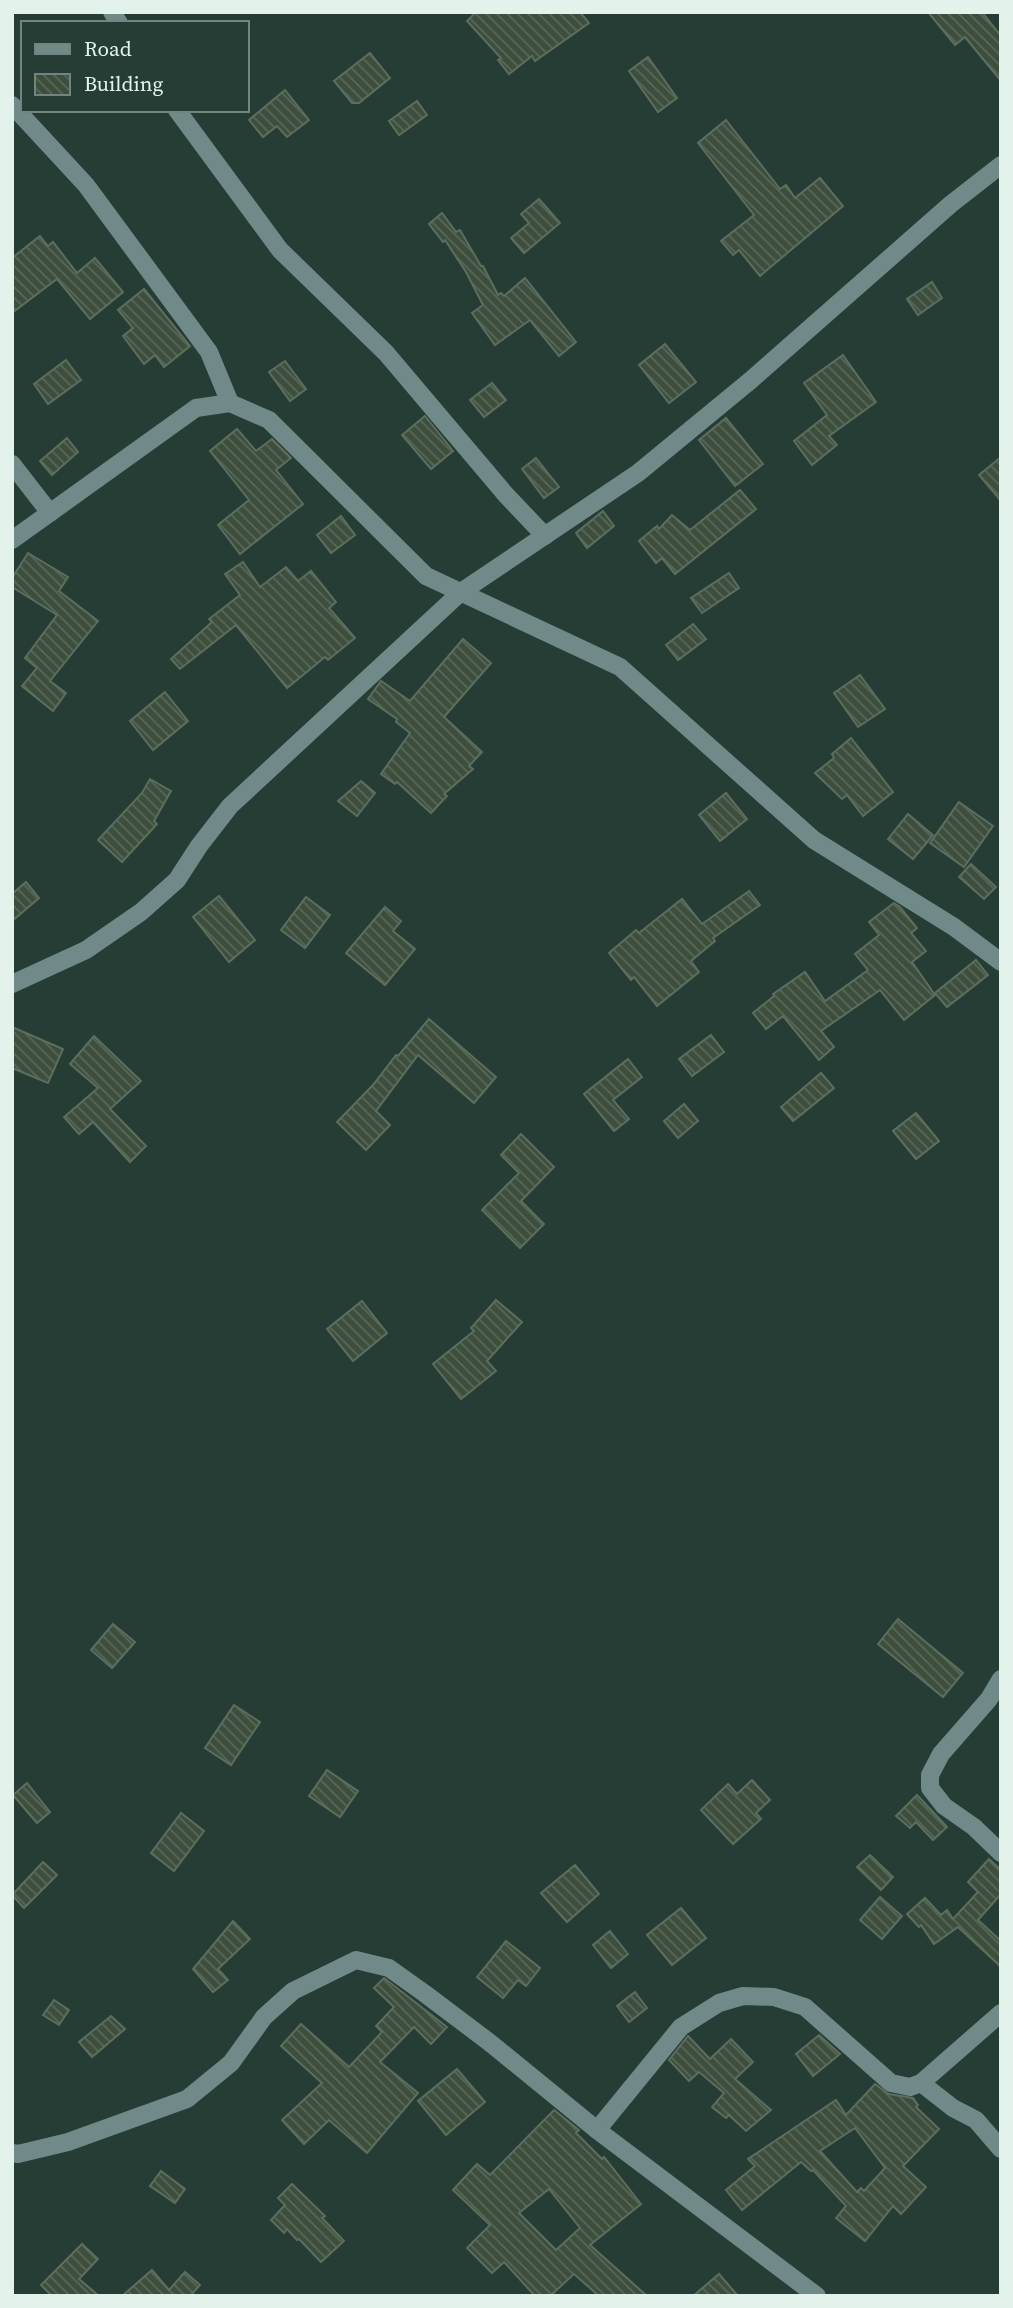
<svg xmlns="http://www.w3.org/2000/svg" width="1013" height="2308" viewBox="0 0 1013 2308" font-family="'Source Serif 4',serif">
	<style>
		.building { fill: url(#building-back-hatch); stroke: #5c6e5d; stroke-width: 2; fill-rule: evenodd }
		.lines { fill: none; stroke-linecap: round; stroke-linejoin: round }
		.minor { stroke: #6f8a88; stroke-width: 18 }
	</style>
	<defs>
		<pattern id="building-back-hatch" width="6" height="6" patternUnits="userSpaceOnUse" patternTransform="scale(1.75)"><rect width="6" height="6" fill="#3d4e3d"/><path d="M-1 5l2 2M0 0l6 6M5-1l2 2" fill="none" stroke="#596859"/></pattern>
	</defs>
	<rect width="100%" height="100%" fill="#253d34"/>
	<!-- building -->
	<g class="building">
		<polygon points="476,12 580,12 589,23 535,61 532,56 509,74 498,60 501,58 467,21"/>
		<polygon points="928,12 982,12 1001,36 1001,81 965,37 955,45"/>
		<polygon points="370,53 390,78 359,103 352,103 334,81"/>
		<polygon points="648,57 677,98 658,112 629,71"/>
		<polygon points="285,90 309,120 287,137 277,126 263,137 249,120"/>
		<polygon points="417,101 427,115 399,135 389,121"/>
		<polygon points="726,120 780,189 786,185 795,198 820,178 843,206 760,276 739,250 733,255 721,241 754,215 698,143"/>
		<polygon points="539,199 560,223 524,253 511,238 529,223 521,214"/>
		<polygon points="442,213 456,232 460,230 481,266 483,266 498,295 501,293 504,296 525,278 576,342 559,356 530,320 495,345 472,313 483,305 466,272 445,240 443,242 429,224"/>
		<polygon points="40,236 48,246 53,242 77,273 95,258 123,292 90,319 57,279 12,313 12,258"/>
		<polygon points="932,282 942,298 918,315 907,299"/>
		<polygon points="144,289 190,346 164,367 155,355 144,364 123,336 133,328 118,310"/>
		<polygon points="665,344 696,382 669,403 639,365"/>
		<polygon points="843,355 876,402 829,436 837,445 812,465 794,441 827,415 804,383"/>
		<polygon points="66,360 81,380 48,404 34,384"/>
		<polygon points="285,361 306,389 290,401 269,372"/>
		<polygon points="492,383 506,400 484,417 470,400"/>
		<polygon points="425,416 453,451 431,469 402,435"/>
		<polygon points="726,418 763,464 735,486 699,440"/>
		<polygon points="237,429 256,451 272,439 291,458 276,470 303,504 240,554 218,525 249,500 210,451"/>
		<polygon points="67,438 78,452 52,475 40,461"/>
		<polygon points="1001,457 1001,501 979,475"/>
		<polygon points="536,458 559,487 544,498 522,469"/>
		<polygon points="740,490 756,509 675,574 662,558 656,563 639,541 657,526 659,529 672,515 690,530"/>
		<polygon points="603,511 614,526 587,548 576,533"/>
		<polygon points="341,516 355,535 331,553 317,535"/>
		<polygon points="28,553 68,577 59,591 98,621 50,681 66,693 53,711 22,686 37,668 25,658 57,615 12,587 12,578"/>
		<polygon points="243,562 260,587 286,567 298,581 311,571 336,602 329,608 355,638 328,660 325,657 287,688 236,625 180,669 171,659 212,622 209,619 240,595 225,574"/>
		<polygon points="729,573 739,588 702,613 691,598"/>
		<polygon points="693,624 706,639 678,660 666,645"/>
		<polygon points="463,639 491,663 444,717 482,752 469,766 473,769 444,794 447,796 431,813 397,782 395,784 381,774 410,733 396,722 397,719 368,699 381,681 410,701"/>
		<polygon points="860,675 885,709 858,727 834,693"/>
		<polygon points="165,692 188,721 153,750 130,721"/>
		<polygon points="851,738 893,792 863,816 847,795 842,799 815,773 834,758 832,754"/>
		<polygon points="150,779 171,791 154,821 157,824 122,862 98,840 142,793"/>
		<polygon points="361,781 375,793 357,816 338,801"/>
		<polygon points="726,793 747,819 720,841 699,815"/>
		<polygon points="959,802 993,826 964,867 930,843"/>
		<polygon points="908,814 933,835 913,859 888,839"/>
		<polygon points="971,864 996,887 984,899 959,877"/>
		<polygon points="26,882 39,898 12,921 12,894"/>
		<polygon points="749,891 760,905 713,938 715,941 691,961 699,972 657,1006 634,977 631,980 609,953 636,930 639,933 682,899 702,924"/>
		<polygon points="219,896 255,940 229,962 193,917"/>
		<polygon points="306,897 330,915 305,948 281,930"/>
		<polygon points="894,903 900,907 917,928 911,933 926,951 912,962 935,995 904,1020 880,990 821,1031 834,1047 819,1060 783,1016 766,1029 753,1013 774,996 773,994 805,972 825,1001 868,970 855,954 879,935 869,922"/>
		<polygon points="385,907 401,921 393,931 415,949 385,985 346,953"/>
		<polygon points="976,960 988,975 947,1007 935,993"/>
		<polygon points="429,1019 496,1077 474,1103 418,1055 376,1111 390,1125 366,1150 337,1122 373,1085 396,1055 398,1056"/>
		<polygon points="12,1027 63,1049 48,1083 12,1068"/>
		<polygon points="711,1035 724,1052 692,1076 679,1059"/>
		<polygon points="94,1036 141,1081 110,1109 146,1146 130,1162 93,1122 79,1134 64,1117 98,1088 70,1064"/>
		<polygon points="628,1059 642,1077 613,1100 629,1119 614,1131 584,1094"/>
		<polygon points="821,1073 834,1088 793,1121 781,1107"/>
		<polygon points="684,1104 698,1121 678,1138 664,1121"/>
		<polygon points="916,1113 939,1141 916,1159 893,1131"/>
		<polygon points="521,1134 554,1167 521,1201 544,1224 520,1248 482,1210 519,1173 501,1155"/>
		<polygon points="496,1300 522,1322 487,1361 496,1371 461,1399 433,1364 474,1331 471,1328"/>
		<polygon points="362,1301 387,1333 353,1361 327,1329"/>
		<polygon points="898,1619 963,1673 943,1697 878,1644"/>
		<polygon points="113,1624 135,1642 112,1668 91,1650"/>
		<polygon points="234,1705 260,1722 231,1765 205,1748"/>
		<polygon points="327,1770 358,1791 340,1817 309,1796"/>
		<polygon points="752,1780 770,1800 756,1813 761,1819 733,1844 701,1810 728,1784 737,1794"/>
		<polygon points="27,1783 50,1812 37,1823 13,1795"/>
		<polygon points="917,1795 947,1827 933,1840 916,1822 910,1828 896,1816"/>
		<polygon points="181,1813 204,1831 174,1871 151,1853"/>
		<polygon points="870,1855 893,1877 881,1890 857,1867"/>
		<polygon points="989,1859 1001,1870 1001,1894 978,1920 1001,1941 1001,1967 958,1927 934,1944 921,1925 919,1927 907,1914 925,1898 941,1915 947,1910 953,1919 978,1892 968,1882"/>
		<polygon points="43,1862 57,1875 24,1908 12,1895"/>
		<polygon points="575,1865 599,1894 567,1922 541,1893"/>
		<polygon points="880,1897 902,1916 882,1939 860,1920"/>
		<polygon points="681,1908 706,1938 672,1965 647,1935"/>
		<polygon points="233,1921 250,1939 218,1969 228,1980 213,1992 193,1969"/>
		<polygon points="610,1931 628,1954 611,1968 593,1945"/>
		<polygon points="506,1941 540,1968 526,1986 518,1980 503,1998 477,1977"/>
		<polygon points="384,1978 447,2027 431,2044 414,2027 380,2062 418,2093 367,2153 329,2120 304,2144 282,2120 322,2083 281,2046 301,2024 349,2067 382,2032 376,2026 394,2007 374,1988"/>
		<polygon points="635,1992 647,2008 629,2022 617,2006"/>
		<polygon points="54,2000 69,2010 59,2025 43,2015"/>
		<polygon points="111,2016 125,2029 92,2057 79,2042"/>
		<polygon points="819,2035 840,2054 813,2076 796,2054"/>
		<polygon points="688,2036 710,2059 731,2039 753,2062 735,2079 771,2110 746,2131 729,2115 726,2118 712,2107 724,2093 699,2072 689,2081 669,2060"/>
		<polygon points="457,2069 485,2102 446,2135 418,2101"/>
		<path d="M875,2084L889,2094L913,2098L918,2105L916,2107L939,2129L903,2166L926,2187L901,2214L893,2206L865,2241L836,2218L846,2206L813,2170L811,2171L801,2162L742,2210L726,2190L755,2166L748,2159L836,2100L846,2115ZM855,2128L885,2168L864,2191L861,2188L857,2192L820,2151Z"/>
		<path d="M554,2110L579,2130L576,2133L602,2159L604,2157L641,2204L590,2245L647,2296H599L574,2274L550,2296H535L504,2262L492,2273L467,2248L490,2225L453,2190L477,2164L490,2175ZM549,2189L580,2228L556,2250L519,2213Z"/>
		<polygon points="161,2171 185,2189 175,2203 150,2186"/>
		<polygon points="292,2184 325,2216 322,2218 344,2241 321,2262 299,2239 297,2240 287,2229 284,2233 271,2220 285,2205 278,2198"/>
		<polygon points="82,2244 98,2259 79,2279 99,2296 52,2296 41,2285"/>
		<polygon points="152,2270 169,2290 185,2272 200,2285 190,2296 122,2296"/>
		<polygon points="719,2274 738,2296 693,2296"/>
	</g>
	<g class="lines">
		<!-- minor -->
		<g class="minor">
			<polyline points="112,12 119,23"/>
			<polyline points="12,105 86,185 209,352 230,403"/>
			<polyline points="177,110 280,250 386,353 506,495 545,536"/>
			<polyline points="12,464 50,513"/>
			<polyline points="12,540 196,408 230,403 269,420 426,576 620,667 814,840 954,927 1001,962"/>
			<polyline points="12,984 86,950 141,912 177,880 199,846 230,806 461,592 638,473 751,380 951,204 1001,165"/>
			<polyline points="1001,1679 989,1699 941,1754 930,1775 930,1788 944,1806 974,1827 1001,1853"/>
			<polyline points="921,2083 953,2108 976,2120 1001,2149"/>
			<polyline points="597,2130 681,2027 719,2003 743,1996 774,1997 805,2007 891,2083 910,2087 921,2083 1001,2013"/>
			<polyline points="12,2153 18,2154 68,2142 187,2099 231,2063 264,2017 293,1991 356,1960 389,1968 424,1993 489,2042 597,2130 817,2296"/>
		</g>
	</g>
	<!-- border -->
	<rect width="1013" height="2308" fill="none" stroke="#e4f2ec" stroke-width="28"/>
	<!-- legend -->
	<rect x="21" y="21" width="228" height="91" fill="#253d34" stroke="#71857e" stroke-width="2"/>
	<rect x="35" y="44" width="35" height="10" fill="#6f8a88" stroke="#71857e" stroke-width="2"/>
	<text x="84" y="56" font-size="21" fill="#e4f2ec">Road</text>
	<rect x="35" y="74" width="35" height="21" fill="url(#building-back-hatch)" stroke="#71857e" stroke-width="2"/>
	<text x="84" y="91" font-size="21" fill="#e4f2ec">Building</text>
</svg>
